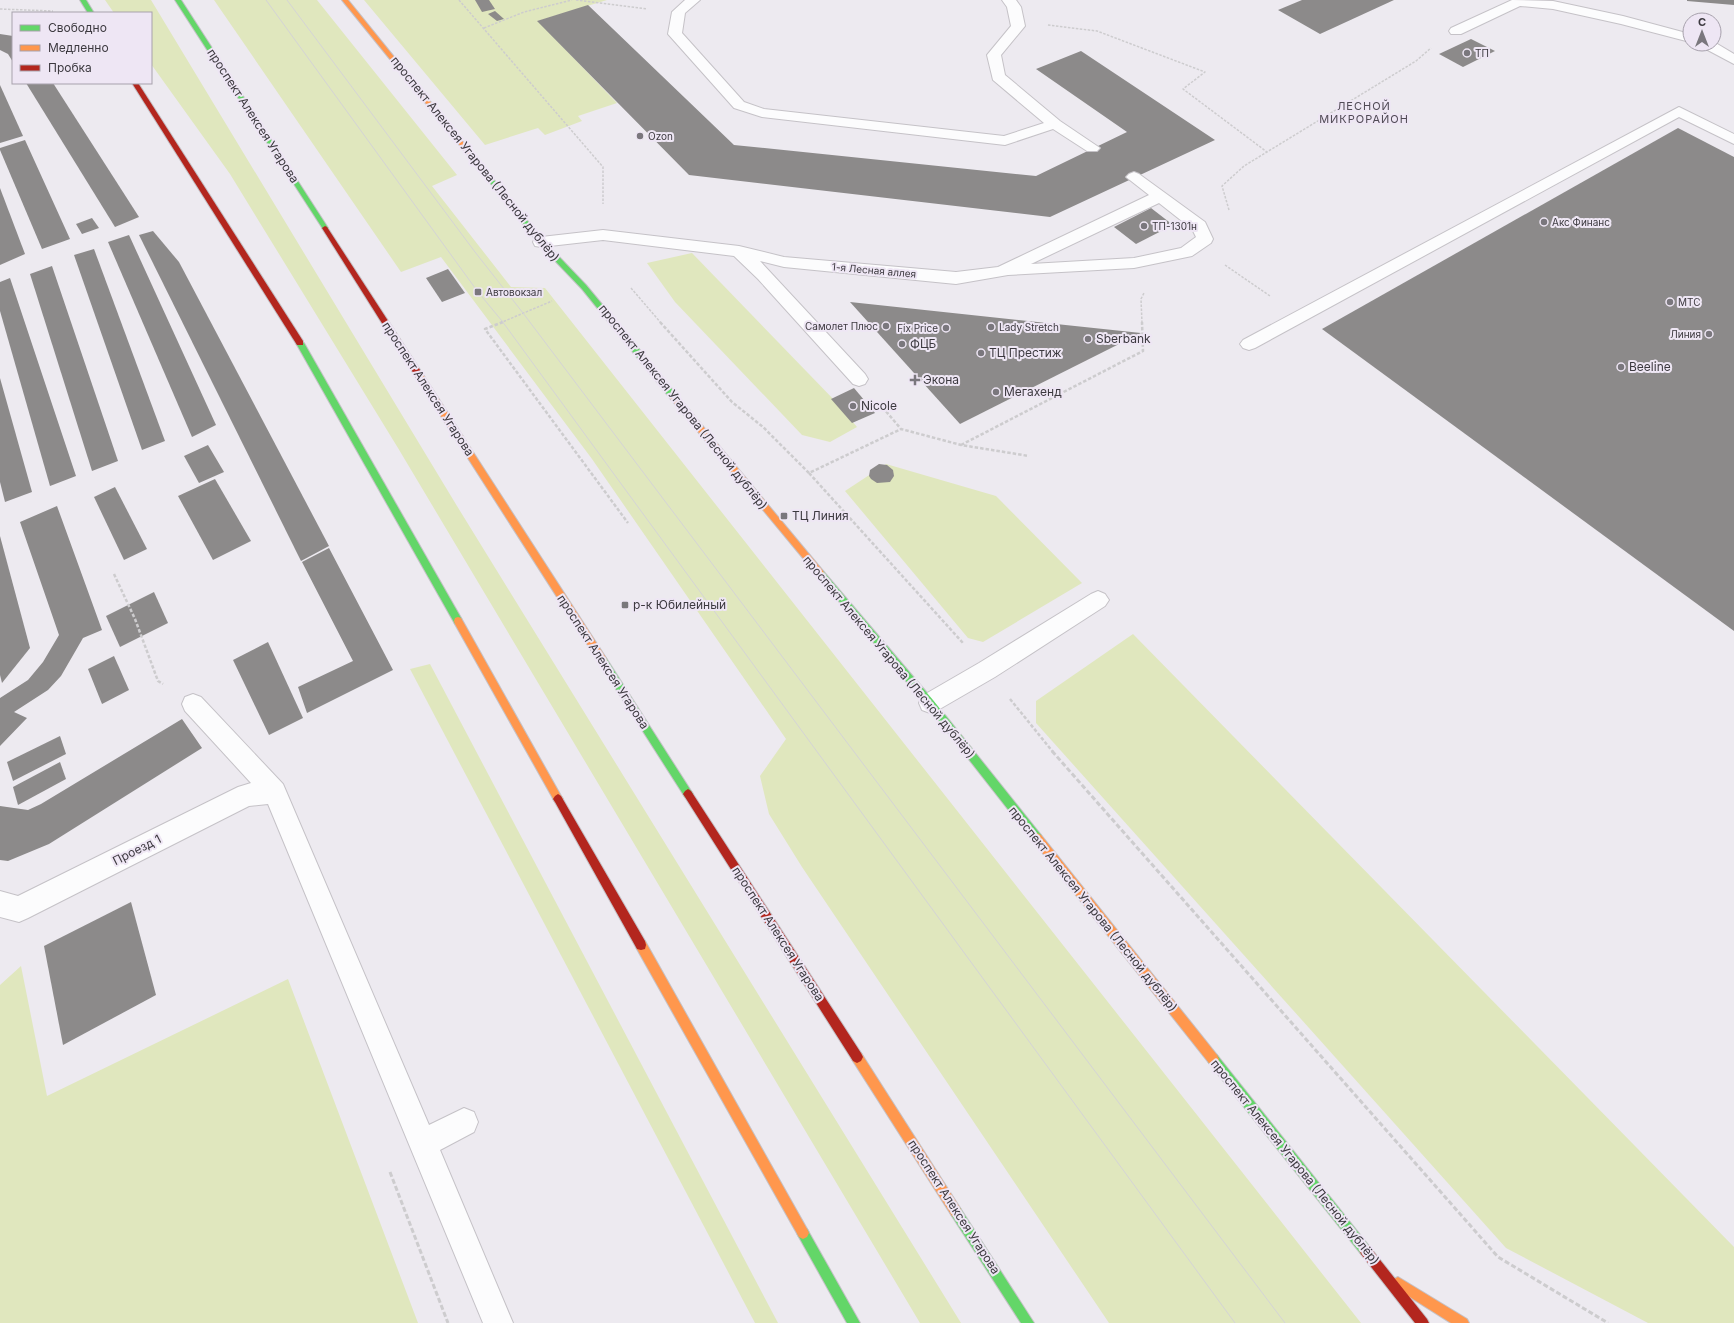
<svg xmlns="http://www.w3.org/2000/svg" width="1734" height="1323" viewBox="0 0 1734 1323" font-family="Inter,sans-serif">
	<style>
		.green { fill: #e0e7be }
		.building { fill: #8c8a8a }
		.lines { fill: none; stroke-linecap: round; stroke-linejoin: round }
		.lane-casing { stroke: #c5c2c7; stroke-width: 2 }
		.fast-casing { stroke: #c5c2c7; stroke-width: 2 }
		.slow-casing { stroke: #c5c2c7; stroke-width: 2 }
		.jam-casing { stroke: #c5c2c7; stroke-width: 2 }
		.path-far2 { stroke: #cdccce; stroke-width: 1.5; stroke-dasharray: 2.5 1.5; stroke-linecap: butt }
		.path-far1 { stroke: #cdccce; stroke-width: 2.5; stroke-dasharray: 3.5 2; stroke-linecap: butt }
		.path { stroke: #cdccce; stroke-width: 3; stroke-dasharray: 5 2.5; stroke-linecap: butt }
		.lane { fill: #fcfcfd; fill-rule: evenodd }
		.fast { fill: #63d668; fill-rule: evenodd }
		.slow { fill: #ff974d; fill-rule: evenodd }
		.jam { fill: #b3261e; fill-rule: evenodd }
		.tram { stroke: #d4d3d6; stroke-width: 1 }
		.poi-dot { fill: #7a777d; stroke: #eee6f4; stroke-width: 1.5 }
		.labels { text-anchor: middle; stroke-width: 4; stroke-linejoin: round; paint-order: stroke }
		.far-poi-label { font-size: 10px; fill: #3c393f; stroke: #eee6f4; text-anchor: start }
		.far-street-label { font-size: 10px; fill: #3c393f; stroke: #eee6f4 }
		.far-neighbourhood-label { font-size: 11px; letter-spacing: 1px; fill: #504a55; stroke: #eee6f4 }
		.street-label { font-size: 12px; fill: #3c393f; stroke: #eee6f4 }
		.poi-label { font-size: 12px; fill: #3c393f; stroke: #eee6f4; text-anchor: start }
	</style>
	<rect width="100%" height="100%" fill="#edeaf0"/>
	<!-- green -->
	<g class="green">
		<polygon points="105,0 151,0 457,506 961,1323 920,1323 398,448 230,174 151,64 151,13 114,13"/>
		<polygon points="214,0 317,0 457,175 432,186 511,287 545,288 1361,1323 1109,1323 802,867 769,814 760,776 786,739 592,459 441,257 401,272"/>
		<polygon points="364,0 607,0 538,21 617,103 578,116 582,121 545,135 538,128 485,145"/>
		<polygon points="692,253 838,404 857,427 830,442 802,435 675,302 647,263"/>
		<polygon points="886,464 996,496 1082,583 983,642 968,638 845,491"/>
		<polygon points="1133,634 1734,1247 1734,1323 1648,1323 1506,1248 1036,723 1036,701"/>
		<polygon points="430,664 778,1323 755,1323 410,669"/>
		<polygon points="21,966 47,1096 288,979 418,1323 0,1323 0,985"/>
	</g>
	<!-- building -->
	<g class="building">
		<polygon points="475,0 489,0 495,9 482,12"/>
		<polygon points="1302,0 1394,0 1320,34 1278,10"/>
		<polygon points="1687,0 1734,0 1734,5 1687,1"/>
		<polygon points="588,5 734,145 1036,176 1127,132 1036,69 1081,51 1215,140 1050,217 689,175 537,21"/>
		<polygon points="495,11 504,19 497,21 488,14"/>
		<polygon points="0,34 13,36 13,62 8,54 0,50"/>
		<polygon points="1471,39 1495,51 1463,67 1439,54"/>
		<polygon points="26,83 53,83 139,217 115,227"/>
		<polygon points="0,85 23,136 0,143"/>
		<polygon points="1678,128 1734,157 1734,631 1322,329"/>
		<polygon points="25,140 70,239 42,249 0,150 0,148"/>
		<polygon points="0,188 25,254 0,265"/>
		<polygon points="1151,208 1173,225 1136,244 1114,227"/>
		<polygon points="92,218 99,228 82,234 76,224"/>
		<polygon points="153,231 179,262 329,546 301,561 139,235"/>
		<polygon points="129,235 216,425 192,437 108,242"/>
		<polygon points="94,249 165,441 142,450 74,255"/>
		<polygon points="52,266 118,461 92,471 30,274"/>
		<polygon points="448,269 465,293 442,302 426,278"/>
		<polygon points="10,278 76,476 50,486 0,311 0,282"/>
		<polygon points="850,302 1141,333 960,424"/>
		<polygon points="0,378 32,492 5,502 0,482"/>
		<polygon points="854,388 875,413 852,423 831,399"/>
		<polygon points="208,445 224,472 199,483 184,456"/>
		<polygon points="879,464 887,465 893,470 894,476 890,482 877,483 871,479 869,476 870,470"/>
		<polygon points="215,479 251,541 213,560 178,496"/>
		<polygon points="115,487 147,549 124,560 94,497"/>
		<polygon points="57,506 102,630 83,638 61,676 48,690 14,712 27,718 0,746 0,698 28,680 43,662 59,635 20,522"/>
		<polygon points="0,536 30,648 2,683 0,675"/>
		<polygon points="329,548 393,670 307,713 298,687 353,661 302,562"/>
		<polygon points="154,592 168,623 120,647 106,616"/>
		<polygon points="268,642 303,718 269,735 233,660"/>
		<polygon points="114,656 129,690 102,704 88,669"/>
		<polygon points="182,719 202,748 49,844 8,861 0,860 0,806 28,810 41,804"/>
		<polygon points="60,736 66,754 13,781 7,762"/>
		<polygon points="60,762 66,779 18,805 13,787"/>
		<polygon points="131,902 156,995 63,1045 44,946"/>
	</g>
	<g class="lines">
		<defs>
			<g id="lane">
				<polygon points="685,0 700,0 685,13 682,33 744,102 764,109 1004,136 1044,123 993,80 987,55 1011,26 1007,7 1002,0 1016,0 1021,7 1025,26 1001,55 1005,75 1060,121 1100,148 1097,151 1087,151 1053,129 1005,145 762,117 734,108 668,34 672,12"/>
				<polygon points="1512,0 1553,1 1623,16 1690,34 1690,42 1621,24 1553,9 1520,6 1461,34 1451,34 1449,31 1451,28"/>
				<polygon points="1714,42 1734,54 1734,64 1702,47 1700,44 1714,44"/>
				<polygon points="1679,107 1734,134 1734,144 1679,117 1255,348 1249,350 1243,348 1240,344 1243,340"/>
				<path d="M1134,172L1139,174L1205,222L1213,239L1211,243L1192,256L1134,268L1008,275L956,284L784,267L760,261L865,374L868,379L865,384L859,386L853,384L758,279L734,256L603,240L541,247L535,246L533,242L535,238L541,237L603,230L739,246L784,257L956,272L998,267L1149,195L1126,177L1129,174ZM1159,203L1192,229L1196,237L1181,248L1134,258L1031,264Z"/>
				<polygon points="1098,591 1105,594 1109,600 1105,606 995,677 938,710 930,713 922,710 919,703 922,696 979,663 1091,594"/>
				<polygon points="193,694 201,697 283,784 429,1125 464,1108 474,1112 478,1122 474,1132 440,1150 513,1323 483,1323 268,804 249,806 28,918 19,922 0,917 0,891 18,896 238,787 251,783 185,711 182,704 185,697"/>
			</g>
			<g id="fast">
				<polygon points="80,0 86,0 94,13 88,13"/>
				<polygon points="175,0 181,0 328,228 327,229 323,229"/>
				<polygon points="467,152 471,152 543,240 586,285 676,394 676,398 670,398 582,289 539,244 467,154"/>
				<polygon points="300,340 304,343 461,618 462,621 461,624 455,624 296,343"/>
				<polygon points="820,570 823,571 933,700 1041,835 1042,838 1041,841 1037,843 1033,841 927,706 817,575 816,573 817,571"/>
				<polygon points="603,657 606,658 691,791 693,794 691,797 688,799 685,797 600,664 599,661 600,658"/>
				<polygon points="1213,1053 1217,1055 1369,1246 1371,1250 1369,1254 1365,1256 1361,1254 1209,1063 1207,1059 1209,1055"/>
				<polygon points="956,1206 960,1208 1034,1323 1021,1323 952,1216 950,1212 952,1208"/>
				<polygon points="803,1227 807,1229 860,1323 847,1323 799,1237 797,1233 799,1229"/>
			</g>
			<g id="slow">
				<polygon points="342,0 348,0 471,152 471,154 467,154"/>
				<polygon points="417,369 420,370 606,658 607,661 606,664 603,665 600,664 414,374 413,372"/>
				<polygon points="673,393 676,394 823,571 824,573 823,575 817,575 670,398 670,394"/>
				<polygon points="458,617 461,618 561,796 563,799 561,802 558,804 555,802 455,624 454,621 455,618"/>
				<polygon points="1037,833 1041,835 1217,1055 1219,1059 1217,1063 1213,1065 1209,1063 1033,841 1032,838 1033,835"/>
				<polygon points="641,940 645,941 807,1229 809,1233 807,1237 803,1239 799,1237 637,949 636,945 637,941"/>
				<polygon points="857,1051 861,1053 960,1208 962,1212 960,1216 956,1218 952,1216 853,1061 851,1057 853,1053"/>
				<polygon points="1398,1277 1467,1319 1469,1323 1451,1323 1394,1287 1392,1283 1394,1279"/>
			</g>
			<g id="jam">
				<polygon points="132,83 138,83 303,341 303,345 297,345"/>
				<polygon points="325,226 327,227 420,370 420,374 414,374 322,228"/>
				<polygon points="688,789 691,791 861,1053 863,1057 861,1061 857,1063 853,1061 685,797 683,794 685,791"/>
				<polygon points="558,794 561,796 645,941 646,945 645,949 641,950 637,949 555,802 553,799 555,796"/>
				<polygon points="1365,1244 1369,1246 1427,1319 1429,1323 1415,1323 1361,1254 1359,1250 1361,1246"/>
			</g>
		</defs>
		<!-- lane casing -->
		<use href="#lane" class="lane-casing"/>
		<!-- fast casing -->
		<use href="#fast" class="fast-casing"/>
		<!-- slow casing -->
		<use href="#slow" class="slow-casing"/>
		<!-- jam casing -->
		<use href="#jam" class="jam-casing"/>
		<!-- path-far2 -->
		<g class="path-far2">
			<polyline points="459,0 603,167 603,204"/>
			<polyline points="576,0 647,9"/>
			<polyline points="0,9 53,11"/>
			<polyline points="1048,25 1097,31 1205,72 1183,89 1267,152"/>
			<polyline points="484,28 524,12 572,0"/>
			<polyline points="1229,210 1222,186 1244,166 1416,61 1431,48"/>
			<polyline points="1225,265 1270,296"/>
			<polyline points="631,288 661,323"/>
			<polyline points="500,323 552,301"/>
			<polyline points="1142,323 1141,299 1144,293"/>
		</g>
		<!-- path-far1 -->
		<g class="path-far1">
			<polyline points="503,322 485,329 628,523"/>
			<polyline points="660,322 732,402 763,427 809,473 901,429"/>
			<polyline points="879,403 901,429 961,445 1029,456"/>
			<polyline points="961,445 1143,351 1142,322"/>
			<polyline points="809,473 963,643"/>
			<polyline points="114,574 135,619 158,681 163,684"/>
			<polyline points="1010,699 1053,752"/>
		</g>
		<!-- path -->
		<g class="path">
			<polyline points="1052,751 1498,1257 1608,1323"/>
			<polyline points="390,1172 448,1323"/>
		</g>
		<!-- lane -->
		<use href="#lane" class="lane"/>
		<!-- fast -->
		<use href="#fast" class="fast"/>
		<!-- slow -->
		<use href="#slow" class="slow"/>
		<!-- jam -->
		<use href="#jam" class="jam"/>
		<!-- tram -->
		<g class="tram">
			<polyline points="266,0 478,292 502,321 1235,1323"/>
			<polyline points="287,0 475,252 523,313 1285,1323"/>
		</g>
	</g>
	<!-- markers -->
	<g class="poi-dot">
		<circle cx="1467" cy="53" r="4"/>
		<circle cx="640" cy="136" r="4"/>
		<circle cx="1544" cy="222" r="4"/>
		<circle cx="1144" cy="226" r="4"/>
		<rect x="474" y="288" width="8" height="8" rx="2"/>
		<circle cx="1670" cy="302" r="4"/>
		<circle cx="886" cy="326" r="4"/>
		<circle cx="991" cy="327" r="4"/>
		<circle cx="946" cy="328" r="4"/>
		<circle cx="1709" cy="334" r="4"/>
		<circle cx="1088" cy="339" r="4"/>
		<circle cx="902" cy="344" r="4"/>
		<circle cx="981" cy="353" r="4"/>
		<circle cx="1621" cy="367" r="4"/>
		<path d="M913 374h4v4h4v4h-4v4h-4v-4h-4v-4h4z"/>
		<circle cx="996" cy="392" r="4"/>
		<circle cx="853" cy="406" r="4"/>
		<rect x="780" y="512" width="8" height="8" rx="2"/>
		<rect x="621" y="601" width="8" height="8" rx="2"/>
	</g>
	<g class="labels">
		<!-- far-poi labels -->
		<g class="far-poi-label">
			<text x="1475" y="57">ТП</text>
			<text x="648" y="140">Ozon</text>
			<text x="1552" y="226">Акс Финанс</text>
			<text x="1152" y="230">ТП-1301н</text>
			<text x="486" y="296">Автовокзал</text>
			<text x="1678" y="306">МТС</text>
			<text x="878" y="330" text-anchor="end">Самолет Плюс</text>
			<text x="999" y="331">Lady Stretch</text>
			<text x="938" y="332" text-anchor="end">Fix Price</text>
			<text x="1701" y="338" text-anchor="end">Линия</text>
		</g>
		<!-- far-street labels -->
		<g class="far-street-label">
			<text transform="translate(874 270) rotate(5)" y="4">1-я Лесная аллея</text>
		</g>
		<!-- far-neighbourhood labels -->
		<g class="far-neighbourhood-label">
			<text x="1364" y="110">ЛЕСНОЙ<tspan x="1364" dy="13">МИКРОРАЙОН</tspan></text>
		</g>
		<!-- street labels -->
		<g class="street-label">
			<text transform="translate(253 116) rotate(57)" y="4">проспект Алексея Угарова</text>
			<text transform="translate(475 159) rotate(51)" y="4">проспект Алексея Угарова (Лесной дублёр)</text>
			<text transform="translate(428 389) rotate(57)" y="4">проспект Алексея Угарова</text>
			<text transform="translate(683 407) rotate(51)" y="4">проспект Алексея Угарова (Лесной дублёр)</text>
			<text transform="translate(889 657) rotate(50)" y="4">проспект Алексея Угарова (Лесной дублёр)</text>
			<text transform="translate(603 662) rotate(57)" y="4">проспект Алексея Угарова</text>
			<text transform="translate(137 850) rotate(-27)" y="4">Проезд 1</text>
			<text transform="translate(1093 909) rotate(51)" y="4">проспект Алексея Угарова (Лесной дублёр)</text>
			<text transform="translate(778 934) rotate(57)" y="4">проспект Алексея Угарова</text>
			<text transform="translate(1295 1162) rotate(51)" y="4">проспект Алексея Угарова (Лесной дублёр)</text>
			<text transform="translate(954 1207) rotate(57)" y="4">проспект Алексея Угарова</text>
		</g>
		<!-- poi labels -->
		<g class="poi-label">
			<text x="1096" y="343">Sberbank</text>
			<text x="910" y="348">ФЦБ</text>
			<text x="989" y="357">ТЦ Престиж</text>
			<text x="1629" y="371">Beeline</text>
			<text x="923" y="384">Экона</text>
			<text x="1004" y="396">Мегахенд</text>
			<text x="861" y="410">Nicole</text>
			<text x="792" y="520">ТЦ Линия</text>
			<text x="633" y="609">р-к Юбилейный</text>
		</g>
	</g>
	<!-- legend -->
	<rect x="12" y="12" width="140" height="72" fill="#eee6f4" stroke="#a7a1ac"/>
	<rect x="20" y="25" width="20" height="6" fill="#63d668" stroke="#a7a1ac"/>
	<text x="48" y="32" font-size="12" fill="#3c393f">Свободно</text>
	<rect x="20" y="45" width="20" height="6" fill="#ff974d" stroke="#a7a1ac"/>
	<text x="48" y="52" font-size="12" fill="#3c393f">Медленно</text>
	<rect x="20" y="65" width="20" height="6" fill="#b3261e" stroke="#a7a1ac"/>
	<text x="48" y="72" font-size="12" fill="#3c393f">Пробка</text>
	<!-- north arrow -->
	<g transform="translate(1702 32)"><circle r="19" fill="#eee6f4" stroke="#a7a1ac"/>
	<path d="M0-3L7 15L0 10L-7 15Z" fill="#7a777d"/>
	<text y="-6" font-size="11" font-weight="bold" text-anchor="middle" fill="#3c393f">С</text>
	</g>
</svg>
